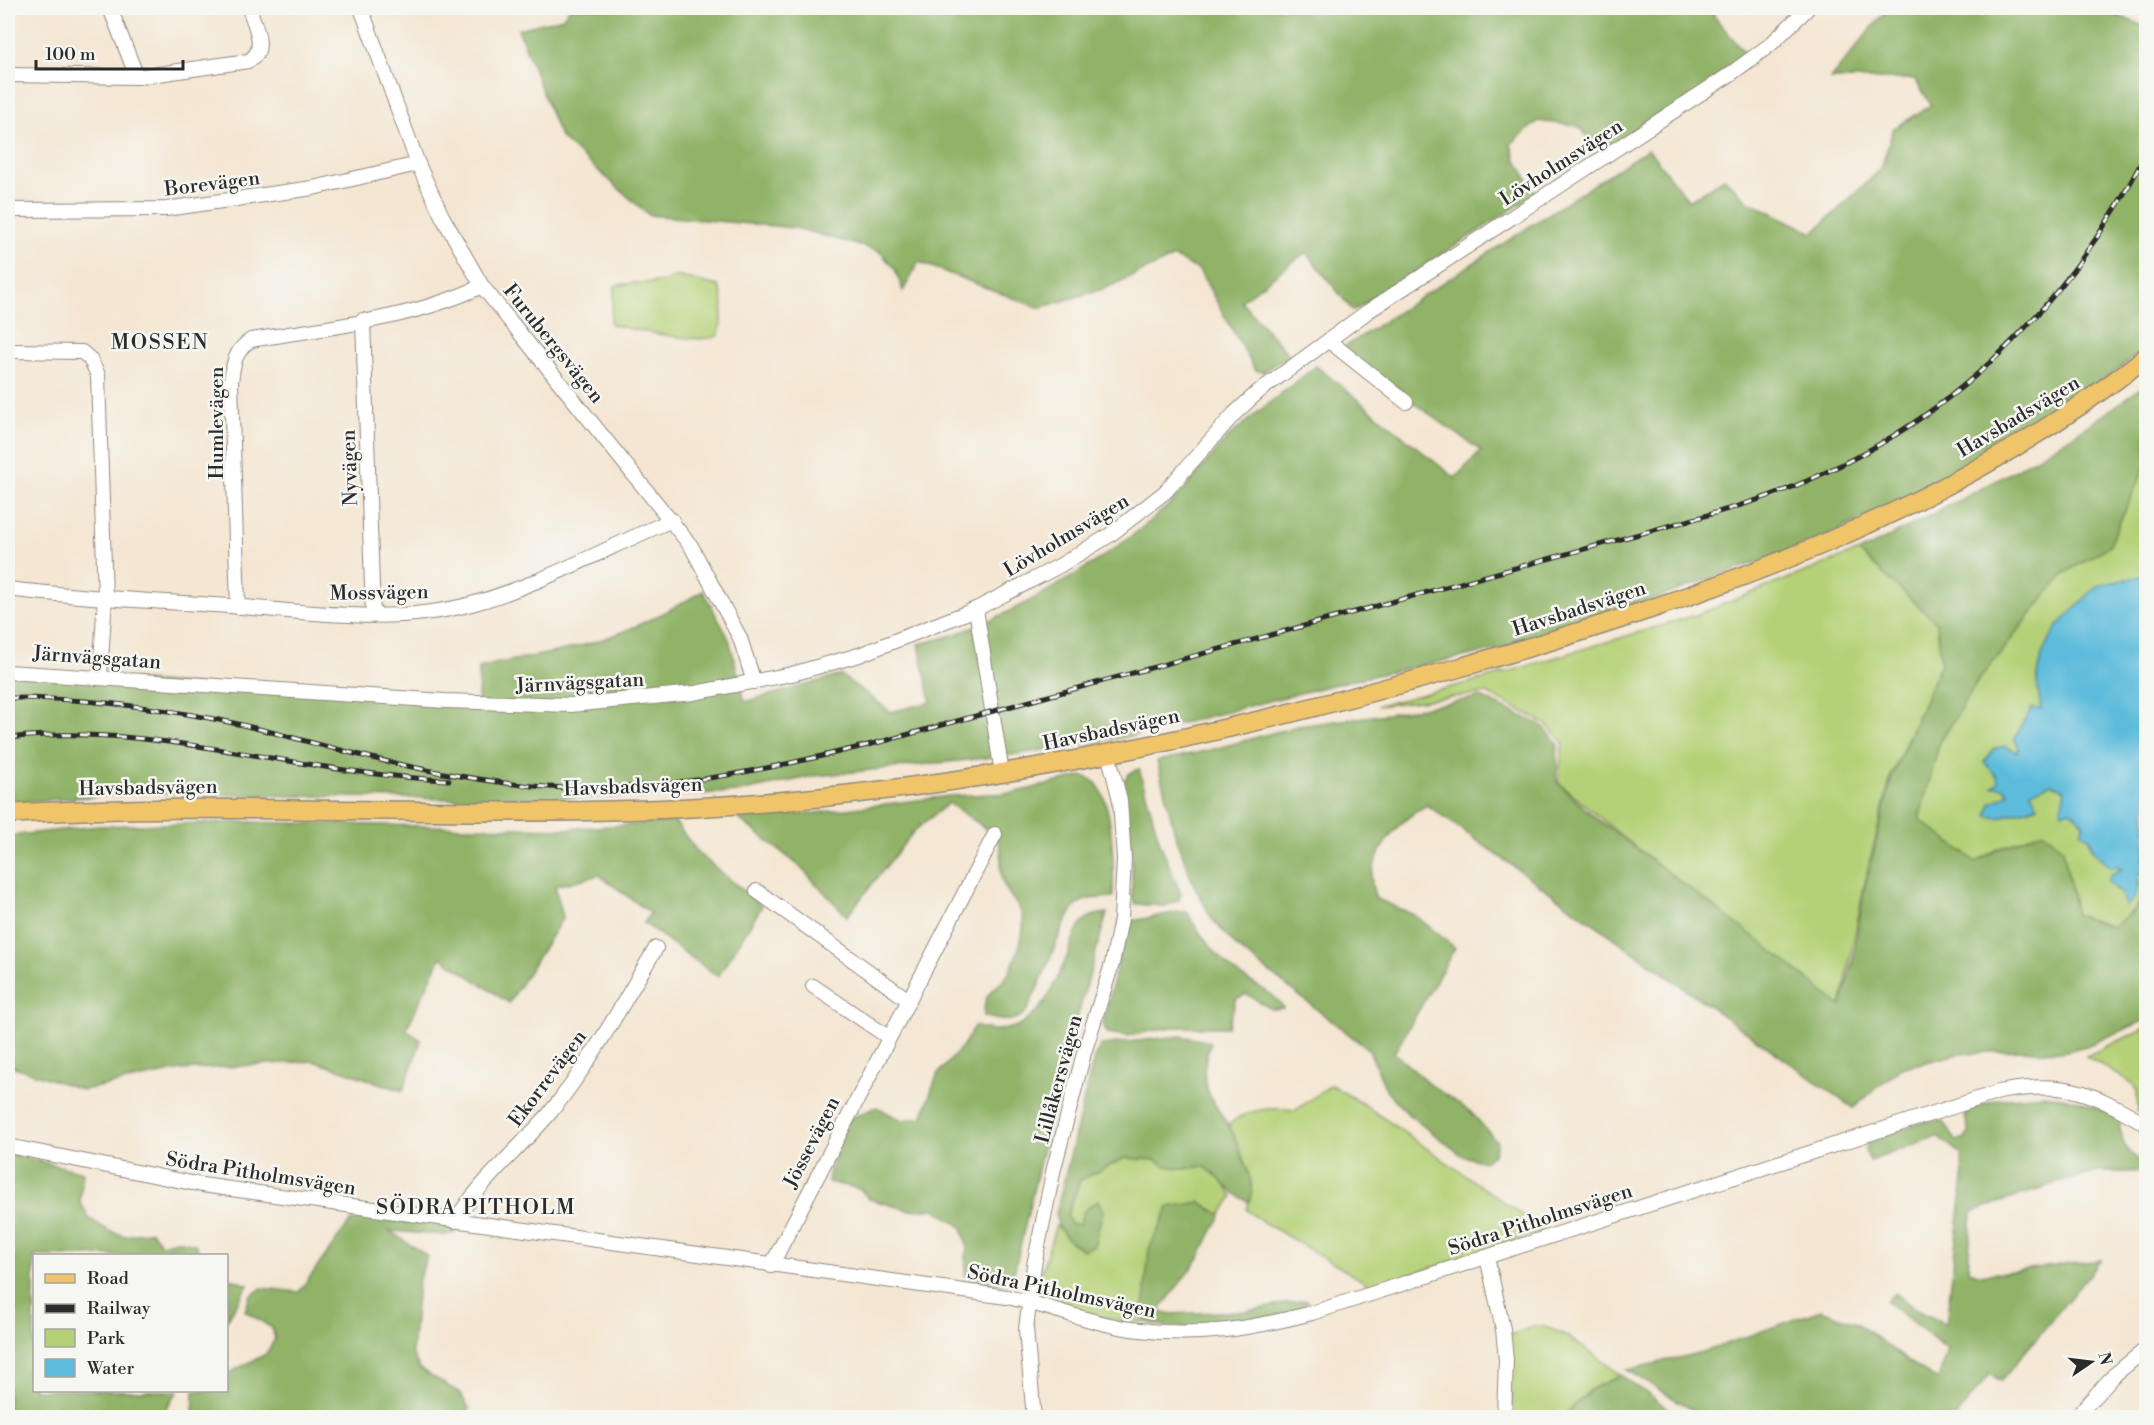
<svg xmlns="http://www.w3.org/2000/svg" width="2154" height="1425" viewBox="0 0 2154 1425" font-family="'Libre Bodoni',serif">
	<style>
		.green { fill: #b5d177; stroke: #707e51; stroke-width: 1.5 }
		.forest { fill: #90b368; stroke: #5e6f4a; stroke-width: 1.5 }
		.water { fill: #5dbcdb; stroke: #447483; stroke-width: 1.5 }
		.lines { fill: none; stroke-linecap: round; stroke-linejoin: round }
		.minor-casing { stroke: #90887e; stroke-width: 16 }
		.major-casing { stroke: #90887e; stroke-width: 21 }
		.minor { stroke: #fff; stroke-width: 14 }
		.major { stroke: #f0c469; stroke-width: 18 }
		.rail-casing { stroke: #2b2b2b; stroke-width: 5 }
		.rail { stroke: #f6f6f2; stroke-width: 3; stroke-dasharray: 9; stroke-linecap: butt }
		.labels { text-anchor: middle; stroke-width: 5; stroke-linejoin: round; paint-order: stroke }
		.street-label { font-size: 20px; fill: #2b2b2b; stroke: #f6f6f2 }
		.neighbourhood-label { font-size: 21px; letter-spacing: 1.5px; fill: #2b2b2b; stroke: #f6f6f2 }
	</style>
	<rect width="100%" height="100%" fill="#f6f6f2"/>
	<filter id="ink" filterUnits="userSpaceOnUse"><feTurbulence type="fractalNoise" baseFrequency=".0167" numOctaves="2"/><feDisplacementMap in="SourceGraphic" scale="12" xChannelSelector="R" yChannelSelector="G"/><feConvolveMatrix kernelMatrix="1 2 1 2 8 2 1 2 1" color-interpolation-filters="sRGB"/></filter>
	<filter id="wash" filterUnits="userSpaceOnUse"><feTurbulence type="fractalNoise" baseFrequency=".008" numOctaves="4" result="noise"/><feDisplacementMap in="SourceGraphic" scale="24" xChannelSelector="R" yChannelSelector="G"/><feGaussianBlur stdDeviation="1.35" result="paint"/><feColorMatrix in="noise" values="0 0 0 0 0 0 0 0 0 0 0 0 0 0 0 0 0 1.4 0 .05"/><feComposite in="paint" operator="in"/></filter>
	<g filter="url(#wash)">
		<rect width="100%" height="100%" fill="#f4e6d2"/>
		<!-- green -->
		<g class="green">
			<path d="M677,276L718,286C727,299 721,319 719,335C703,346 634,329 613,325L610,323L615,286C637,280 656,287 677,276Z"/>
			<path d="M2146,464V578L2141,576L2097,586L2058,627L2042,654L2037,681L2041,710L2017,752L2005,746L1994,749L1984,762L1997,776L1998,782L1994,787H2003L2008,791L1998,818L2037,807L2031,792L2051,783L2065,790L2063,801L2066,811H2072L2084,824L2092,850L2122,869L2114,890L2122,894L2123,902L2140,885L2139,876L2142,860L2146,857C2146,896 2145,904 2112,927L2076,915L2063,850H1996L1976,862L1919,819L1939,744L1977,682L2063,574L2109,546Z"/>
			<polygon points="1858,551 1937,622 1942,661 1891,776 1867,872 1841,1006 1624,838 1558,782 1563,742 1546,724 1487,693 1377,706 1494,676 1696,615"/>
			<polygon points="2146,1028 2146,1114 2138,1112 2137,1091 2132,1083 2086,1056"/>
			<path d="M1331,1085L1363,1104L1534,1223L1541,1228L1540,1232L1373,1287L1258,1219L1247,1210L1252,1188L1229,1124C1248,1108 1272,1107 1296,1110Z"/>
			<path d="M1125,1158L1156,1160L1166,1166L1184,1169L1203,1166L1218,1176L1233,1196L1221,1215L1200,1202C1182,1232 1137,1286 1146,1322C1126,1323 1056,1311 1044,1295C1040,1290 1040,1282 1040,1276L1056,1225L1072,1243L1083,1250L1084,1211L1079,1225L1071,1224L1067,1216L1080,1180Z"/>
			<path d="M1535,1326C1560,1324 1600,1361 1621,1375L1592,1389L1562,1417H1510L1512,1393L1508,1336Z"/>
		</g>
		<!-- forest -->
		<g class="forest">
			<polygon points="570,8 1719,8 1713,15 1753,63 1608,158 1578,126 1538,121 1511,144 1516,159 1536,194 1353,311 1306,252 1241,301 1289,355 1263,372 1255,370 1199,270 1174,257 1106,288 1039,308 919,262 903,291 895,269 879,251 796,228 649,215 560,137 518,29 563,18"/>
			<path d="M1888,8H2113L2112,13L2146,27V348L2074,402L1933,485L1821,539L1534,642L1348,681L1127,737L1005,756L814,776L739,792L627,797L454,799L140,793L8,803V672L478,703L479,668C511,659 542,656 573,648C619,637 663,615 703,591L729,639L745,702L841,675L891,712L931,702L919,644C997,629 1121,553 1177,497C1197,476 1213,451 1234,432C1260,409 1289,388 1316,366L1455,478L1481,451L1340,350L1648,149L1689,201L1724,178L1748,201L1813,233L1881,169L1893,129L1931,105L1915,79H1830Z"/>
			<path d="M2146,383V464L2109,546L2063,574L1977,682L1939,744L1919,819L1976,862L1996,850L2043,831L2063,849L2076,915L2112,927L2136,910L2146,885V1020L2086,1046L2062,1052L2018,1050L1959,1054L1901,1068L1853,1108L1427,805C1401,819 1378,844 1372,874C1370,881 1374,891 1375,898L1416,916L1455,948L1394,1053L1431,1085L1471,1112L1497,1142L1494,1154L1484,1162L1463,1156L1409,1115L1387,1092L1369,1050L1238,948L1212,919L1192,881L1175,833L1157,761L1210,750L1298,726L1387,714L1481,697L1543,726L1558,743L1556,781L1592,815L1766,946L1841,1006L1853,960L1863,895L1892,776L1941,663L1937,623L1859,552C1957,502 2060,452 2146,383Z"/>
			<polygon points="1139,769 1160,843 1181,894 1179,900 1165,906 1136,904 1132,899 1132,857 1121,800 1122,783 1130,773"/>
			<path d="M1082,776C1086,778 1092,779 1095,782C1114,801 1114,871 1113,897C1102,898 1085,897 1077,905C1062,920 1047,971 1035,993C1032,999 1029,1009 1024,1014C1012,1024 996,1020 984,1016C983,986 1000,991 1010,971C1017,955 1029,927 1020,910C1015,901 1007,893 1003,883C998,870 1004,855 999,842C995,832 960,812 949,803L914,831L847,916L798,865L738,818L815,813L950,796L1013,793Z"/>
			<polygon points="246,822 564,829 675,822 699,854 762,906 718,977 644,923 650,913 599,875 555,886 563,917 509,1003 441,957 406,1030 421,1040 403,1091 314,1061 182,1070 83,1090 8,1065 8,836 98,826"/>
			<path d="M1179,912H1187C1198,933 1218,957 1235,972C1250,984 1276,992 1283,1008L1271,1009L1247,994L1236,999L1228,1027H1171L1128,1036L1107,1033L1103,1024L1125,933L1132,921Z"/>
			<path d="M1107,913L1056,1092L1014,1273L1008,1284L980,1285L965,1275L967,1246L962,1227L935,1209L909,1210L869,1199L860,1189L828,1182L830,1169L850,1118L877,1107L901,1120L922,1118C926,1108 934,1080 938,1074C952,1057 966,1046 974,1026C1030,1044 1049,999 1068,954C1072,943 1076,927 1085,920C1091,915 1099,914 1107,913Z"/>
			<path d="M1181,1036L1211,1042C1197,1078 1206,1093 1227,1123C1234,1132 1251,1177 1252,1188C1252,1192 1250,1198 1249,1202C1230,1194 1221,1177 1203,1166L1184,1169L1166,1166L1156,1160L1125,1158L1080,1180L1067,1216L1071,1224L1079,1225L1084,1211L1098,1200L1103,1211L1094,1246L1083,1250C1068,1240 1056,1231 1056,1213L1094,1058L1101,1045Z"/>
			<path d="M2042,1095C2072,1097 2095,1104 2120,1120C2121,1142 2124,1152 2144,1163L2139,1172H2098L2057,1183L1972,1212L1968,1270L1980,1275L2101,1260L2001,1381L1990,1374L1956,1417H1704L1627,1370L1703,1352L1821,1310L1857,1323L1916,1367L1938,1380L1947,1349L1886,1301L1895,1293L1918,1311L1946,1324L1963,1181L1962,1155L1937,1136L1870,1161L1865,1150L1871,1139L1926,1121H1943L1956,1141L1964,1140L1969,1133L1965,1117L1970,1109L2001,1099Z"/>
			<polygon points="8,1153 83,1172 80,1202 90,1219 109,1231 126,1236 151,1231 161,1244 176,1240 195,1244 201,1255 34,1256 34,1390 178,1391 160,1417 8,1417"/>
			<path d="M1200,1202L1221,1215L1198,1259L1159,1311L1167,1314L1247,1311L1305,1300L1310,1304L1308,1308C1262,1321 1191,1336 1146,1322L1143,1311L1149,1249L1169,1207Z"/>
			<polygon points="363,1217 448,1227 456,1233 446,1235 390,1231 427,1256 418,1282 412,1353 420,1369 460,1393 469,1408 468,1417 193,1417 194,1391 226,1390 227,1374 266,1354 275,1339 272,1328 245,1311 250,1296 262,1288 299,1292 350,1222"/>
			<polygon points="227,1277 248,1285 227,1320"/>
			<polygon points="1621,1375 1680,1417 1562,1417 1592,1389"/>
		</g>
		<!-- water -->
		<path class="water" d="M2141,576L2146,578V857L2142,860L2146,867C2131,878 2147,893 2125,906L2122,894L2107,882L2111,874L2122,869L2118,866L2111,867C2100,858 2093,853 2090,839L2081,832L2084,824L2071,811L2063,812L2061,809L2065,790L2051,783L2031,792L2038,806L1997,818L1987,816L1991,803L2007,795L2008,792L2003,787H1993L1998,782L1997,776L1984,762L1994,749L2005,746L2017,752L2019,747L2014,739L2032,708L2041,709L2037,681L2042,654L2057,627L2097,586Z"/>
	</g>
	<g filter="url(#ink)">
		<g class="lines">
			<defs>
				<g id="minor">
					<polyline points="110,8 137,77"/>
					<polyline points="361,8 418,164 442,216 482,286 691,546 740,638 754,682"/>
					<path d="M8,75L137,77L248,61C269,51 254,24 249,8"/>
					<polyline points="8,210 166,209 313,188 418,164"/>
					<polyline points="363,320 373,615"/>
					<polyline points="1329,341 1406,402"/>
					<polyline points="8,351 82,352 90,359 98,375 105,597 100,676"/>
					<path d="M8,589C81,598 156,601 230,606C310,612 396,626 475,603C542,584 608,547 672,520"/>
					<path d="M238,607L231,382C233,364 235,350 251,340C328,327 411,320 482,286"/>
					<polyline points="976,609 1002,773"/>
					<polyline points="8,672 445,701 571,705 694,693 792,674 859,655 976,609 1059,566 1110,535 1165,492 1234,414 1258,392 1367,312 1729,75 1770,45 1808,8"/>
					<polyline points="757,891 907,999"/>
					<polyline points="813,986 888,1037"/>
					<path d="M8,1146L202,1185L1007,1297C1049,1306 1089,1323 1131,1329C1196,1338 1250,1329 1312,1313L1999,1092C2066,1080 2089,1091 2146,1124"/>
					<path d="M455,1221C480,1181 518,1150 549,1114C591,1063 622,1004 656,948"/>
					<polyline points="1487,1257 1503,1329 1506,1360 1504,1418"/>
					<polyline points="771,1266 995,834"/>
					<polyline points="1034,1418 1026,1329 1034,1265 1054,1168 1084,1053 1112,964 1121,919 1124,859 1120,800 1108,753"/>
					<polyline points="2075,1418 2113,1376 2146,1349"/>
				</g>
				<path id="major" d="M8,814C238,800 470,820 701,807C958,792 1211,739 1458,668C1700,599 1947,515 2146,357"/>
			</defs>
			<!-- minor casing -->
			<use href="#minor" class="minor-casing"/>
			<!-- major casing -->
			<use href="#major" class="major-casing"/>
			<!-- minor -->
			<use href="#minor" class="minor"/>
			<!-- major -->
			<use href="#major" class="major"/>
			<defs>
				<g id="rail">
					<path d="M8,698C79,698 149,706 219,720C265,729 310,743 356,754C402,766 450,775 498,782C631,801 760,772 888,740L1683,522C1729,509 1776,496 1820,475C1968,408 2072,297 2146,154"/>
					<path d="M8,738C157,721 300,775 449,780"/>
				</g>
			</defs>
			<!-- rail casing -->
			<use href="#rail" class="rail-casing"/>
			<!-- rail -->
			<use href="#rail" class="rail"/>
		</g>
	</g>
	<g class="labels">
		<!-- street labels -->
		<g class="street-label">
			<text transform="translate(1561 162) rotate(-33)" y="7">Lövholmsvägen</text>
			<text transform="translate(212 183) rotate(-7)" y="7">Borevägen</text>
			<text transform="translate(554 343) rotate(51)" y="7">Furubergsvägen</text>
			<text transform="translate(2018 416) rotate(-31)" y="7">Havsbadsvägen</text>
			<text transform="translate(216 423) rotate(-90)" y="7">Humlevägen</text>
			<text transform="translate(349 468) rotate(-92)" y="7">Nyvägen</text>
			<text transform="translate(1066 535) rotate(-31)" y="7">Lövholmsvägen</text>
			<text transform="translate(379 592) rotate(-1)" y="7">Mossvägen</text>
			<text transform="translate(1579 608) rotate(-18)" y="7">Havsbadsvägen</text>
			<text transform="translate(97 657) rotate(4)" y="7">Järnvägsgatan</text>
			<text transform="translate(580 682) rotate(-3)" y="7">Järnvägsgatan</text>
			<text transform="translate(1111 729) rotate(-12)" y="7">Havsbadsvägen</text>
			<text transform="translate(633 786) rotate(-2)" y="7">Havsbadsvägen</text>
			<text transform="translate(148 787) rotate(-1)" y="7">Havsbadsvägen</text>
			<text transform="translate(547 1078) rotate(-53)" y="7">Ekorrevägen</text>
			<text transform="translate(1058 1079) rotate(-75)" y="7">Lillåkersvägen</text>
			<text transform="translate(811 1142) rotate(-63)" y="7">Jössevägen</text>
			<text transform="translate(261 1173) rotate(9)" y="7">Södra Pitholmsvägen</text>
			<text transform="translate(1540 1219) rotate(-18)" y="7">Södra Pitholmsvägen</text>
			<text transform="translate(1062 1291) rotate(12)" y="7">Södra Pitholmsvägen</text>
		</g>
		<!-- neighbourhood labels -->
		<g class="neighbourhood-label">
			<text x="160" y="349">MOSSEN</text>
			<text x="476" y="1214">SÖDRA PITHOLM</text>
		</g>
	</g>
	<!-- margin -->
	<rect width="2154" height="1425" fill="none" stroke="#f6f6f2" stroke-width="30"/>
	<!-- legend -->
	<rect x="33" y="1254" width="195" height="138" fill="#f6f6f2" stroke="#a5a5a2" stroke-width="1.5"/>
	<rect x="45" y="1274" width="30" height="9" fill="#f0c469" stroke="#a5a5a2" stroke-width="1.5"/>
	<text x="87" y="1284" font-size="18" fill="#2b2b2b">Road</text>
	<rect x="45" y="1304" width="30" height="9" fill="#2b2b2b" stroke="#a5a5a2" stroke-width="1.5"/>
	<text x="87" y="1314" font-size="18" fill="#2b2b2b">Railway</text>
	<rect x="45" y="1329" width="30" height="18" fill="#b5d177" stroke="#a5a5a2" stroke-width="1.5"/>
	<text x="87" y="1344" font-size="18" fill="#2b2b2b">Park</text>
	<rect x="45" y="1359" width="30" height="18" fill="#5dbcdb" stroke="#a5a5a2" stroke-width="1.5"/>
	<text x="87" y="1374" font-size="18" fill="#2b2b2b">Water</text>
	<!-- north arrow -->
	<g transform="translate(2091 1362) rotate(76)" stroke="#f6f6f2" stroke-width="4.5" paint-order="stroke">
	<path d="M0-4.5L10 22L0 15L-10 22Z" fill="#2b2b2b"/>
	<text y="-9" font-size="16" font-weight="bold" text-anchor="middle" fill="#2b2b2b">N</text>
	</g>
	<!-- scale -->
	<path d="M36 60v9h147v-9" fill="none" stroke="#2b2b2b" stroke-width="3"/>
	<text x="45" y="60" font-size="18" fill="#2b2b2b" stroke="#f6f6f2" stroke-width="4.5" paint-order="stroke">100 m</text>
</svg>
